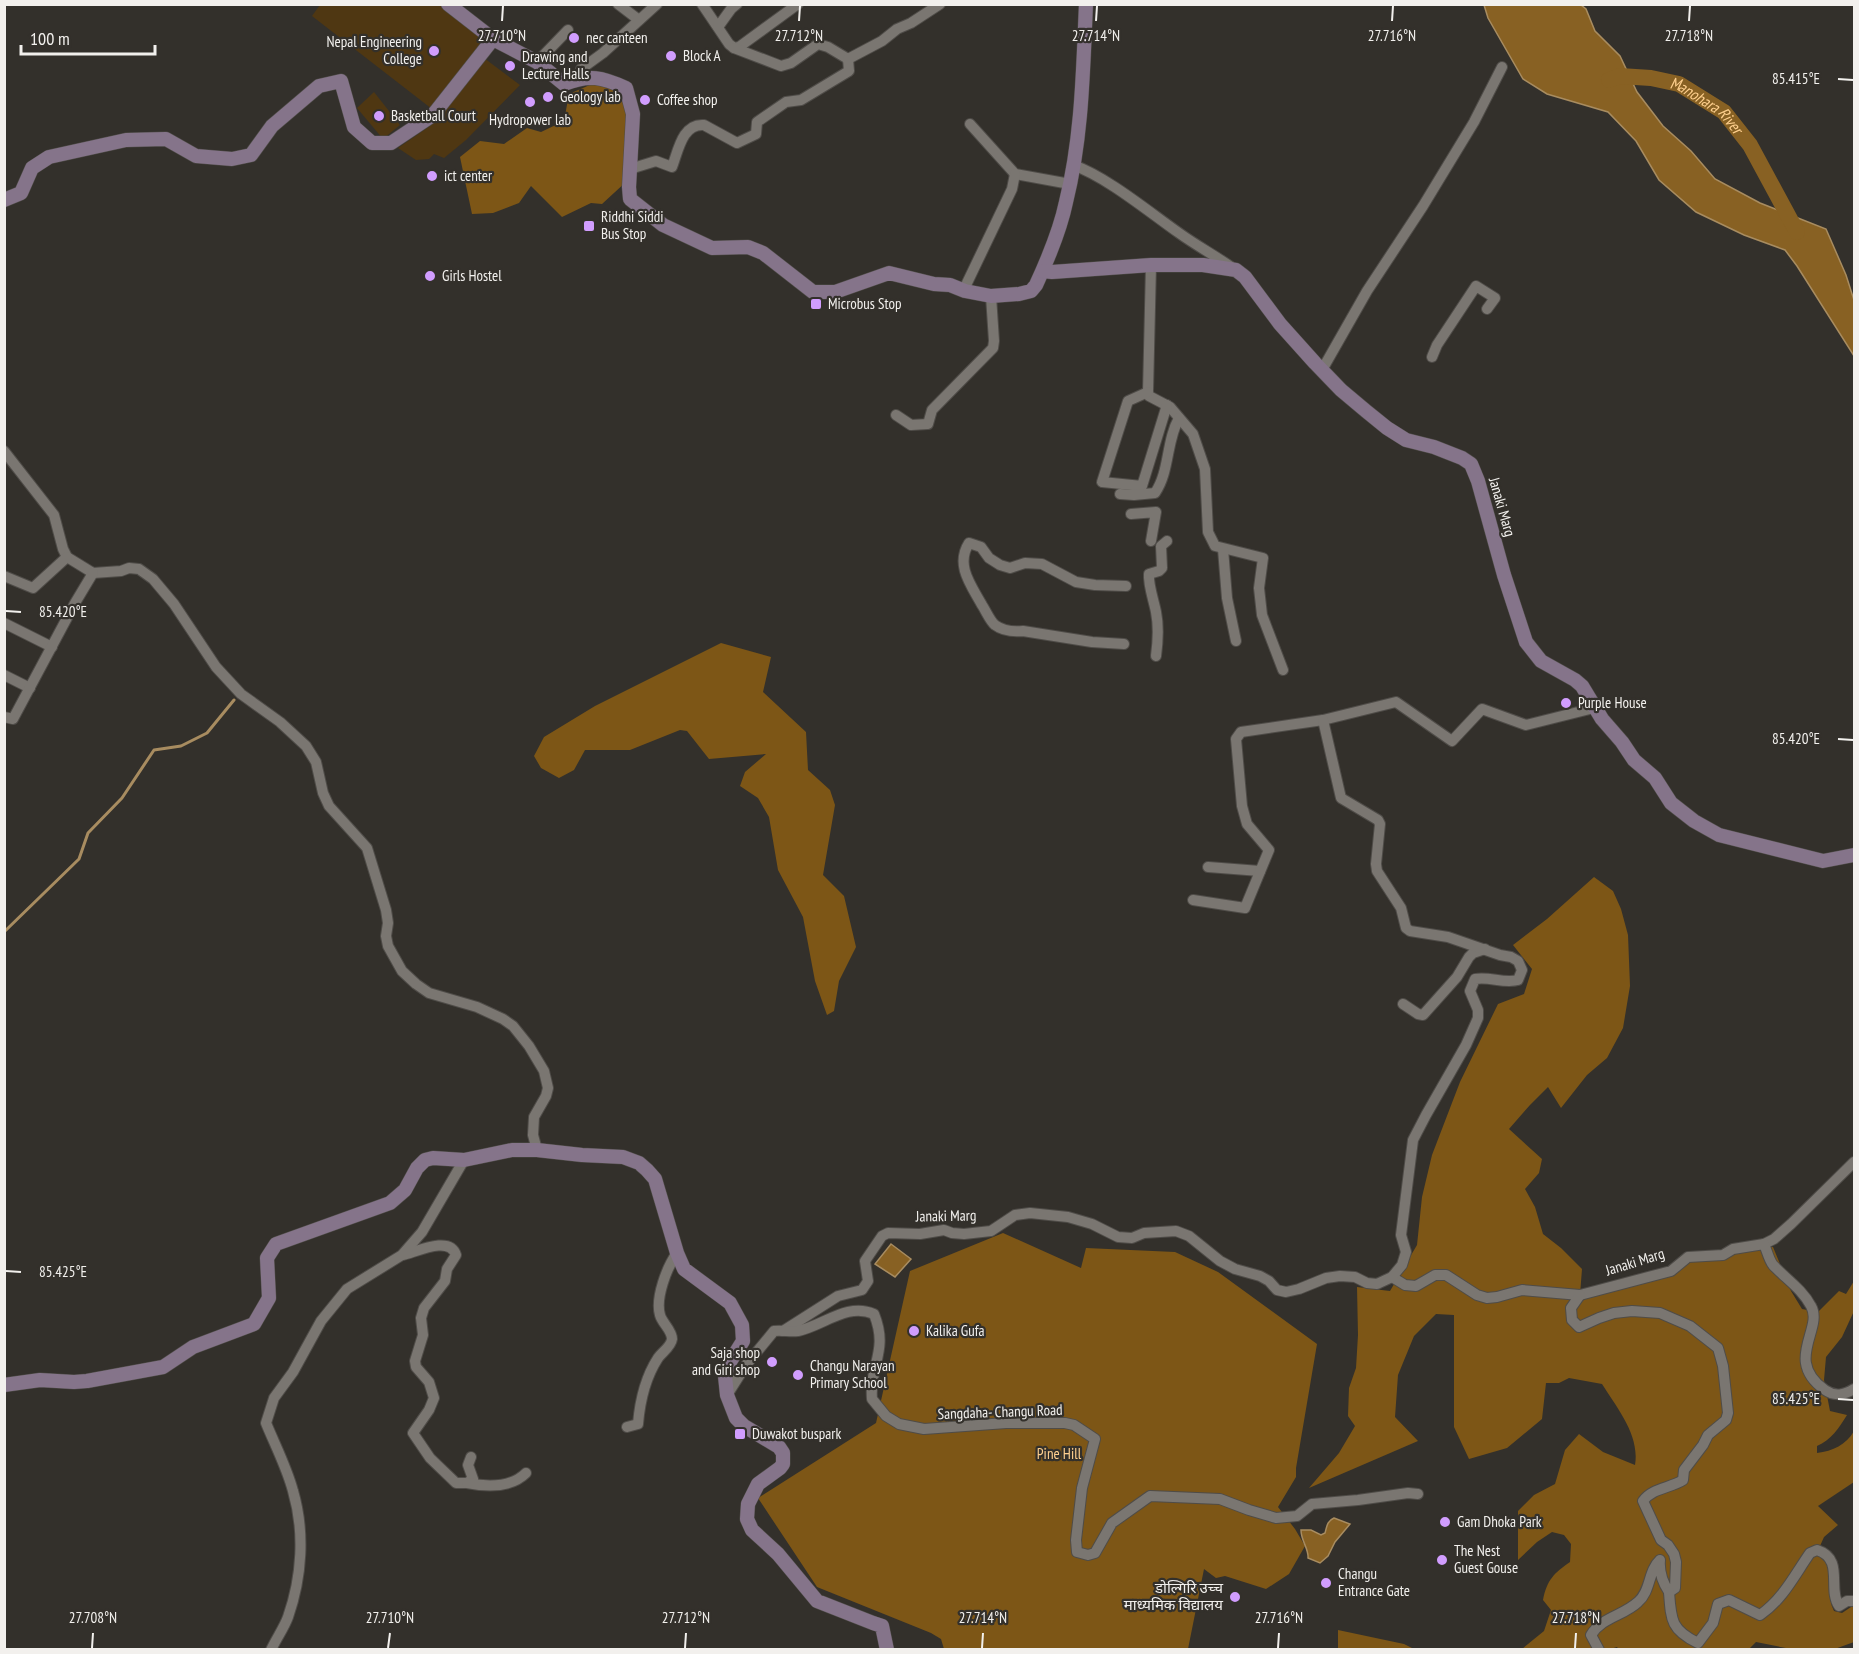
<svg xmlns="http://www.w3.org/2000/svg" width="1859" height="1654" viewBox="0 0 1859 1654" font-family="'PT Sans Narrow','Noto Sans Devanagari',sans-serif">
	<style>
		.green { fill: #4f3712 }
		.forest { fill: #7d5616 }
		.water { fill: #886123; stroke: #a88c60; stroke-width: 1.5 }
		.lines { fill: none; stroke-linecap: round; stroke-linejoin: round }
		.stream { stroke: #a88c60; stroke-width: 3 }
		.river { stroke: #886123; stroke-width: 16 }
		.street-casing { stroke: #4f4c48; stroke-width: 12 }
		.secondary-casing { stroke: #4f4c48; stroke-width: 15 }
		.street { stroke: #7a7671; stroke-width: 10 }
		.secondary { stroke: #85748a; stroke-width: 14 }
		.ticks { fill: none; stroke: #f2f0ed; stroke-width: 2 }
		.poi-dot { fill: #d19dfe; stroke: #33302b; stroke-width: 2 }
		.labels { text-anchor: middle; stroke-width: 4.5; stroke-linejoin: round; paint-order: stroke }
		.poi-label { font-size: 15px; fill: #f2f0ed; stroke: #33302b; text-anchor: start }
		.street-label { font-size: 15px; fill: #f2f0ed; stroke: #33302b }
		.park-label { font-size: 15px; fill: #ffd08f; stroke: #33302b }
		.water-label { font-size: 16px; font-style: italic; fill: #fecf8d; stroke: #33302b }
		.ticks-label { font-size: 15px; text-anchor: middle; fill: #f2f0ed; stroke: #33302b; stroke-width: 4.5; stroke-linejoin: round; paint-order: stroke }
	</style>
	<rect width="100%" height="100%" fill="#33302b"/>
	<!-- green -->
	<g class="green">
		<polygon points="320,5 443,5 487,41 432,109 312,16"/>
		<polygon points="484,58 520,85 466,140 444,158 434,154 429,159 416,160 398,148 430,126"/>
		<polygon points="374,92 400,125 383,139 357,108"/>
	</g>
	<!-- forest -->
	<g class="forest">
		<polygon points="599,81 627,90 627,181 602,204 591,203 562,217 531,186 519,203 493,213 472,214 460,157 480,141 504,144 527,128 541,132 564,121 569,94"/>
		<polygon points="721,643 771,657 763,692 806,732 808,770 830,790 835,805 823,875 844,896 856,947 839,981 834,1011 827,1015 815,981 803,917 778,870 769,817 758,798 740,786 745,772 766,754 709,759 687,731 680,730 630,750 585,750 574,770 559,778 541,768 534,756 544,737 595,706"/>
		<path d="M1594,877L1613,891L1621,909L1628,935L1630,986L1623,1028L1607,1058L1587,1075L1561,1108L1548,1087L1530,1105L1509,1129L1542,1159L1539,1173L1525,1189L1535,1207L1543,1234L1561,1248L1582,1269L1580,1295C1643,1276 1708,1250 1773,1247L1791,1291L1802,1309L1818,1312L1839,1291L1846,1294L1854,1281V1311L1842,1337L1826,1357L1824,1380L1830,1411L1847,1415C1839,1428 1831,1440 1817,1446V1453C1833,1451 1846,1445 1854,1431V1482L1818,1506L1838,1525L1824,1537L1820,1546C1823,1552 1827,1559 1828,1565C1831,1581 1827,1597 1834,1611L1842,1613L1854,1605V1642L1832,1650L1791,1649L1756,1642L1748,1650H1619L1617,1647L1607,1650L1522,1649L1544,1631L1551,1610L1543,1600C1547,1580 1554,1573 1570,1562L1571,1544L1564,1535L1552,1532L1537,1542L1518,1560V1511L1534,1495L1555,1484L1565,1450L1579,1434L1603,1452L1635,1465C1640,1435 1617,1408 1602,1384L1569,1378L1559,1383H1546L1542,1419L1507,1448L1469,1459L1454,1427V1315L1436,1314L1414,1336L1398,1375L1395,1417L1418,1441L1309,1488L1339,1453L1355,1426L1348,1416L1349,1388L1356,1368L1358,1335L1357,1287L1390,1291L1417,1245L1422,1197L1432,1155L1460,1082L1498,1004L1524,994L1532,969L1513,945L1547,919Z"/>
		<polygon points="1003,1233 1081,1268 1086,1248 1175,1252 1218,1272 1317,1344 1296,1468 1296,1477 1278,1507 1295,1529 1305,1546 1289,1574 1266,1589 1225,1576 1216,1578 1204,1569 1188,1649 944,1649 941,1639 931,1633 817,1587 758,1498 876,1423 910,1271"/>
		<polygon points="1338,1630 1404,1644 1414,1649 1338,1649"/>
	</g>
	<!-- water -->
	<g class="water">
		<polygon points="1484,5 1581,5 1586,9 1595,31 1620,56 1637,92 1663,126 1691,151 1715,179 1760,203 1826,229 1846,275 1854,300 1854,356 1797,266 1785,250 1744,235 1696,212 1659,180 1636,141 1608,112 1547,94 1523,79 1488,18"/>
		<polygon points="891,1244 911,1259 895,1277 875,1264"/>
		<path d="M1334,1518L1350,1524L1335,1542L1328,1556L1320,1563L1308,1558C1309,1549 1301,1541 1301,1530H1311L1321,1535L1325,1533C1327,1526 1327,1521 1334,1518Z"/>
	</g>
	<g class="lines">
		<!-- stream -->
		<polyline class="stream" points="4,932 79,859 88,833 122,798 154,750 181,746 207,733 234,700"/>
		<!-- river -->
		<path class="river" id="s1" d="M1609,80L1620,76L1651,78L1679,84L1724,112L1750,145L1797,232"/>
		<defs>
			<g id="street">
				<polyline points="618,4 639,20"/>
				<polyline points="702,4 729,44 734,48 739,47 798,4"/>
				<polyline points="718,27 731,9 737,4"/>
				<polyline points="734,48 781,66 791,63 818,44 828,47 848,59"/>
				<polyline points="537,62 568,30"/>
				<polyline points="580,78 581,69 603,53 657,4"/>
				<polyline points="970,124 1015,174 1070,184"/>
				<path d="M1073,165C1107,177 1149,212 1179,233C1197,246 1216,256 1234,269"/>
				<path d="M630,169L656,161L672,167C678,152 682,123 704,125L737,143L756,134L757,122L786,102L801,100L849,71L848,59L882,41L897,29L911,23L940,4"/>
				<polyline points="1151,265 1148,392 1149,396 1170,407 1193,434 1205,469 1208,532 1215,546 1263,558 1259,588 1262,615 1283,670"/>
				<polyline points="965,291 967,283 1012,189 1015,174"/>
				<polyline points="1432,357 1437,345 1476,286 1495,298 1487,309"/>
				<polyline points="1322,370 1367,291 1423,206 1474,122 1502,67"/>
				<polyline points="1148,392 1128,401 1102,482 1142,486 1167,405"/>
				<polyline points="896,415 911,425 928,424 932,410 993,348 994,341 991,296"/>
				<polyline points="4,451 54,515 63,549 67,557 93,573 121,571 129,568 139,569 153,579 174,604 216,667 241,694 280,722 306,746 316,762 323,793 329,806 367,848 386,910 388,923 386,936 388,946 402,971 416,984 429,993 477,1007 503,1019 513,1026 529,1046 544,1071 548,1088 546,1096 534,1117 533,1135 537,1150"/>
				<path d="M1120,494L1134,495L1155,493C1170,471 1166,441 1179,418"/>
				<polyline points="1131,514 1156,512 1151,541"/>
				<polyline points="1223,549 1227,598 1236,641"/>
				<polyline points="4,576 33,588 67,557"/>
				<polyline points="4,623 52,647"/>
				<path d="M1124,644L1092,642L1023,631C1013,632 1003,631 995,625C990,621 986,611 982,605C971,585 955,565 969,543L981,547L989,558L1000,565L1010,568L1025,563L1042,564L1076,582L1095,585L1126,586"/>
				<path d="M1156,656C1158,641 1159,627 1156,612C1154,601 1148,585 1149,574L1159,571L1162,568L1161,546L1167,541"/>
				<polyline points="4,675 30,688"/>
				<polyline points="4,717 13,719 75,603 93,573"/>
				<polyline points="1208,867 1260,871"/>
				<polyline points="1193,900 1245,908 1269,850 1247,824 1242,806 1236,739 1241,732 1323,720 1396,702 1452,741 1482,709 1526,725 1594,708"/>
				<polyline points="1403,1004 1418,1014 1423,1015 1457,977 1469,957 1473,953 1485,949"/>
				<polyline points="1764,1244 1774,1239 1791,1224 1854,1162"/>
				<path d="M403,1255C416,1252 450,1235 456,1255L447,1269L445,1281L424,1308L421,1318L423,1335L415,1361L416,1367L429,1382L434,1398L429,1410L413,1433L430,1458L456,1483H467L473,1479L468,1465L471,1457"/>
				<path d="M1392,1277L1405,1285L1416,1286L1435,1275H1446L1477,1295L1487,1298L1497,1297L1522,1290L1580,1295L1671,1271L1688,1257L1723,1255L1733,1249L1764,1244C1767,1251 1769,1260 1773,1265C1786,1279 1802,1289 1811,1306C1824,1329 1783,1360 1825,1390C1835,1397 1844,1395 1854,1389"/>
				<path d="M1580,1295L1571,1308L1572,1320L1579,1327L1599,1318L1614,1313L1632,1311L1660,1313L1690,1326L1718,1348L1723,1366L1728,1413L1726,1420L1708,1435L1703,1445L1684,1470L1683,1480C1671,1488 1652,1488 1643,1501L1661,1540L1668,1545L1674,1554L1676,1562L1675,1588L1669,1592C1663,1583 1659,1571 1660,1560C1648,1571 1651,1591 1638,1602C1623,1616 1602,1617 1591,1635L1599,1650"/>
				<path d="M783,1331L838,1296L862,1290L868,1281L865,1261L882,1236L888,1233L920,1234L944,1230L952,1233L964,1234L991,1231L1015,1215L1030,1213L1068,1217L1092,1224L1118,1237L1132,1238L1144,1233L1176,1231L1189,1236L1220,1261L1235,1269L1260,1276L1269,1281L1277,1290L1286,1292L1299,1289L1326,1278L1340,1276L1355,1277L1367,1283L1377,1284L1392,1277L1402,1265L1406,1252L1401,1235L1413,1140L1426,1115L1466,1045L1478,1018V1010L1470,991L1475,979C1489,976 1504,984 1518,980L1522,970L1518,961L1511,957L1500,955L1448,937L1410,931L1406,928L1401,908L1377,871L1376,864L1380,824L1378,820L1341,798L1323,720"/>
				<path d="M727,1395L746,1365L774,1331C782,1330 790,1332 798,1331C823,1326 847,1302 874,1314C889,1351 869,1365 872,1399L886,1416L899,1424L924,1429L1006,1423H1065L1074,1425L1095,1439L1082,1488L1076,1540L1077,1552L1088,1555L1095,1553L1112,1523L1150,1496L1220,1499L1249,1510L1276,1518L1297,1516L1312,1504L1358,1500L1408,1493L1418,1494"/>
				<path d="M627,1427L638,1424C640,1400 645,1378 658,1358C662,1352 671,1347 672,1339C672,1330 662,1323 660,1315C655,1298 667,1267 677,1253"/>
				<path d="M467,1483C487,1487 511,1488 526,1473"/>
				<path d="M1669,1592C1671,1620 1671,1630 1698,1643L1713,1623L1718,1604L1729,1600L1760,1615C1783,1599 1794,1576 1810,1553L1817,1550C1845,1559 1827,1589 1839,1606L1847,1601H1854"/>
				<path d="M271,1650C276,1639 284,1628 288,1617C302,1577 305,1532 293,1491C287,1468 275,1445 266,1423L274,1398L293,1372L321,1321L347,1289L402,1255L422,1232L464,1160"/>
			</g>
			<g id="secondary">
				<path d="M448,4L493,39L537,62L564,84C589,74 602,77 626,88L633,114L629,187L630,199L663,225L712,248L748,247L763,253L813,292H835L889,273L934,284L950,285L965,291L991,296L1019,294L1031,291L1036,285C1048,259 1060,231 1066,202C1082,138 1083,71 1086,4"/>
				<polyline points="4,200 21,193 32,168 49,157 126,140 166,139 196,156 232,159 251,155 272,126 319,86 341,81 354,127 372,143 391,143 433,115 493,39"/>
				<polyline points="1043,271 1052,272 1151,265 1203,265 1236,270 1245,277 1280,324 1315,363 1341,390 1366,411 1387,428 1406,440 1434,447 1462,458 1471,464 1478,481 1504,575 1526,642 1541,661 1575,680 1582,686 1602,719 1622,742 1634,760 1655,778 1671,803 1694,821 1719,835 1823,861 1854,855"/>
				<polyline points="4,1385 40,1380 74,1382 87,1381 163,1367 193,1347 254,1324 269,1298 267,1258 276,1244 390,1203 405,1190 417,1168 425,1160 433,1158 464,1160 512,1150 537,1150 582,1155 623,1157 639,1163 647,1170 655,1179 677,1253 684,1269 730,1303 742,1325 743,1341 728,1365 725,1376 727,1395 736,1418 744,1426 779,1447 783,1453 783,1464 780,1468 758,1484 748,1504 747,1519 752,1530 778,1554 817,1601 873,1623 882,1626 887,1650"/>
			</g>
		</defs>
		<!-- street casing -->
		<use href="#street" class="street-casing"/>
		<!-- secondary casing -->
		<use href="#secondary" class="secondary-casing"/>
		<!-- street -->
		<use href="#street" class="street"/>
		<!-- secondary -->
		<use href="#secondary" class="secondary"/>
	</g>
	<!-- ticks -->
	<path class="ticks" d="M502,21L503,6M799,21L800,6M1096,21L1097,6M1392,21L1393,6M1689,21L1690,6M1838,79L1853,80M6,611L21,612M1838,739L1853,740M6,1271L21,1272M1838,1399L1853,1400M92,1648L93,1633M388,1648L390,1633M685,1648L686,1633M982,1648L983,1633M1278,1648L1279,1633M1575,1648L1576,1633"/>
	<!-- markers -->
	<g class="poi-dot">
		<circle cx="574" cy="38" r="6"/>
		<circle cx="434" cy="51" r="6"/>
		<circle cx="671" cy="56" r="6"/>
		<circle cx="510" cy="66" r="6"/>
		<circle cx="548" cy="97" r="6"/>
		<circle cx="645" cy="100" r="6"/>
		<circle cx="530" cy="102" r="6"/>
		<circle cx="379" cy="116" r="6"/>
		<circle cx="432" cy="176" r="6"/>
		<rect x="583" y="220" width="12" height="12" rx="3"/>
		<circle cx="430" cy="276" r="6"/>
		<rect x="810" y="298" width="12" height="12" rx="3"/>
		<circle cx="1566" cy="703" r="6"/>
		<circle cx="914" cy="1331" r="6"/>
		<circle cx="772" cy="1362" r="6"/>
		<circle cx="798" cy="1375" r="6"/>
		<rect x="734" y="1428" width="12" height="12" rx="3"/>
		<circle cx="1445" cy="1522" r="6"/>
		<circle cx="1442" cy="1560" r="6"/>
		<circle cx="1326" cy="1583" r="6"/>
		<circle cx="1235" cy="1597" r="6"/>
	</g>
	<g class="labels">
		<!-- poi labels -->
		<g class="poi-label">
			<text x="586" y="43">nec canteen</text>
			<text x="422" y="47" text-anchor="end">Nepal Engineering<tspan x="422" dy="17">College</tspan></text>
			<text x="683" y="61">Block A</text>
			<text x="522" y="62">Drawing and<tspan x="522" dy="17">Lecture Halls</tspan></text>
			<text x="560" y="102">Geology lab</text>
			<text x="657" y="105">Coffee shop</text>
			<text x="391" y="121">Basketball Court</text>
			<text x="530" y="125" text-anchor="middle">Hydropower lab</text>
			<text x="444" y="181">ict center</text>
			<text x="601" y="222">Riddhi Siddi<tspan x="601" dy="17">Bus Stop</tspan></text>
			<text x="442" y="281">Girls Hostel</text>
			<text x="828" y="309">Microbus Stop</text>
			<text x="1578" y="708">Purple House</text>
			<text x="926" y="1336">Kalika Gufa</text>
			<text x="760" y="1358" text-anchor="end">Saja shop<tspan x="760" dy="17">and Giri shop</tspan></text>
			<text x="810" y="1371">Changu Narayan<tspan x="810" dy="17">Primary School</tspan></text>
			<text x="752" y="1439">Duwakot buspark</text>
			<text x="1457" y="1527">Gam Dhoka Park</text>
			<text x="1454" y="1556">The Nest<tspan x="1454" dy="17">Guest Gouse</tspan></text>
			<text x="1338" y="1579">Changu<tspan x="1338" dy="17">Entrance Gate</tspan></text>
			<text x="1223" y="1593" text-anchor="end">डोल्गिरि उच्च<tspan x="1223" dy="17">माध्यमिक विद्यालय</tspan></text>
		</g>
		<!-- street labels -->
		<g class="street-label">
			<text transform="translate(1502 507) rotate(74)" y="5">Janaki Marg</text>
			<text transform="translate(946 1216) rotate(-1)" y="5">Janaki Marg</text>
			<text transform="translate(1635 1262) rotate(-17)" y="5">Janaki Marg</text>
			<text transform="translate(1000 1412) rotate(-2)" y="5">Sangdaha- Changu Road</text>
		</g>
		<!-- park labels -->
		<g class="park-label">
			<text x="1059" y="1459">Pine Hill</text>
		</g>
		<!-- water labels -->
		<g class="water-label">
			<text dy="6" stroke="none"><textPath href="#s1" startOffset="106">Manohara River</textPath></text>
		</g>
	</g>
	<g class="ticks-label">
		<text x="502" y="41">27.710°N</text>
		<text x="799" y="41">27.712°N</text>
		<text x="1096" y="41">27.714°N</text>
		<text x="1392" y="41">27.716°N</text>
		<text x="1689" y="41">27.718°N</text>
		<text x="1796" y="84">85.415°E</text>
		<text x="63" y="617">85.420°E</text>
		<text x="1796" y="744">85.420°E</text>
		<text x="63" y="1277">85.425°E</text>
		<text x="1796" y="1404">85.425°E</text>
		<text x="93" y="1623">27.708°N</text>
		<text x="390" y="1623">27.710°N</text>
		<text x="686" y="1623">27.712°N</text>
		<text x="983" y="1623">27.714°N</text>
		<text x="1279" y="1623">27.716°N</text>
		<text x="1576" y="1623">27.718°N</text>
	</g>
	<!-- border -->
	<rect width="1859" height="1654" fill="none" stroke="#f2f0ed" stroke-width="12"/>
	<!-- scale -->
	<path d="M21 45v9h134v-9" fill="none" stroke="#f2f0ed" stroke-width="3"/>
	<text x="30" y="45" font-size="18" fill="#f2f0ed" stroke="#33302b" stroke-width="4.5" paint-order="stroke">100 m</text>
</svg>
